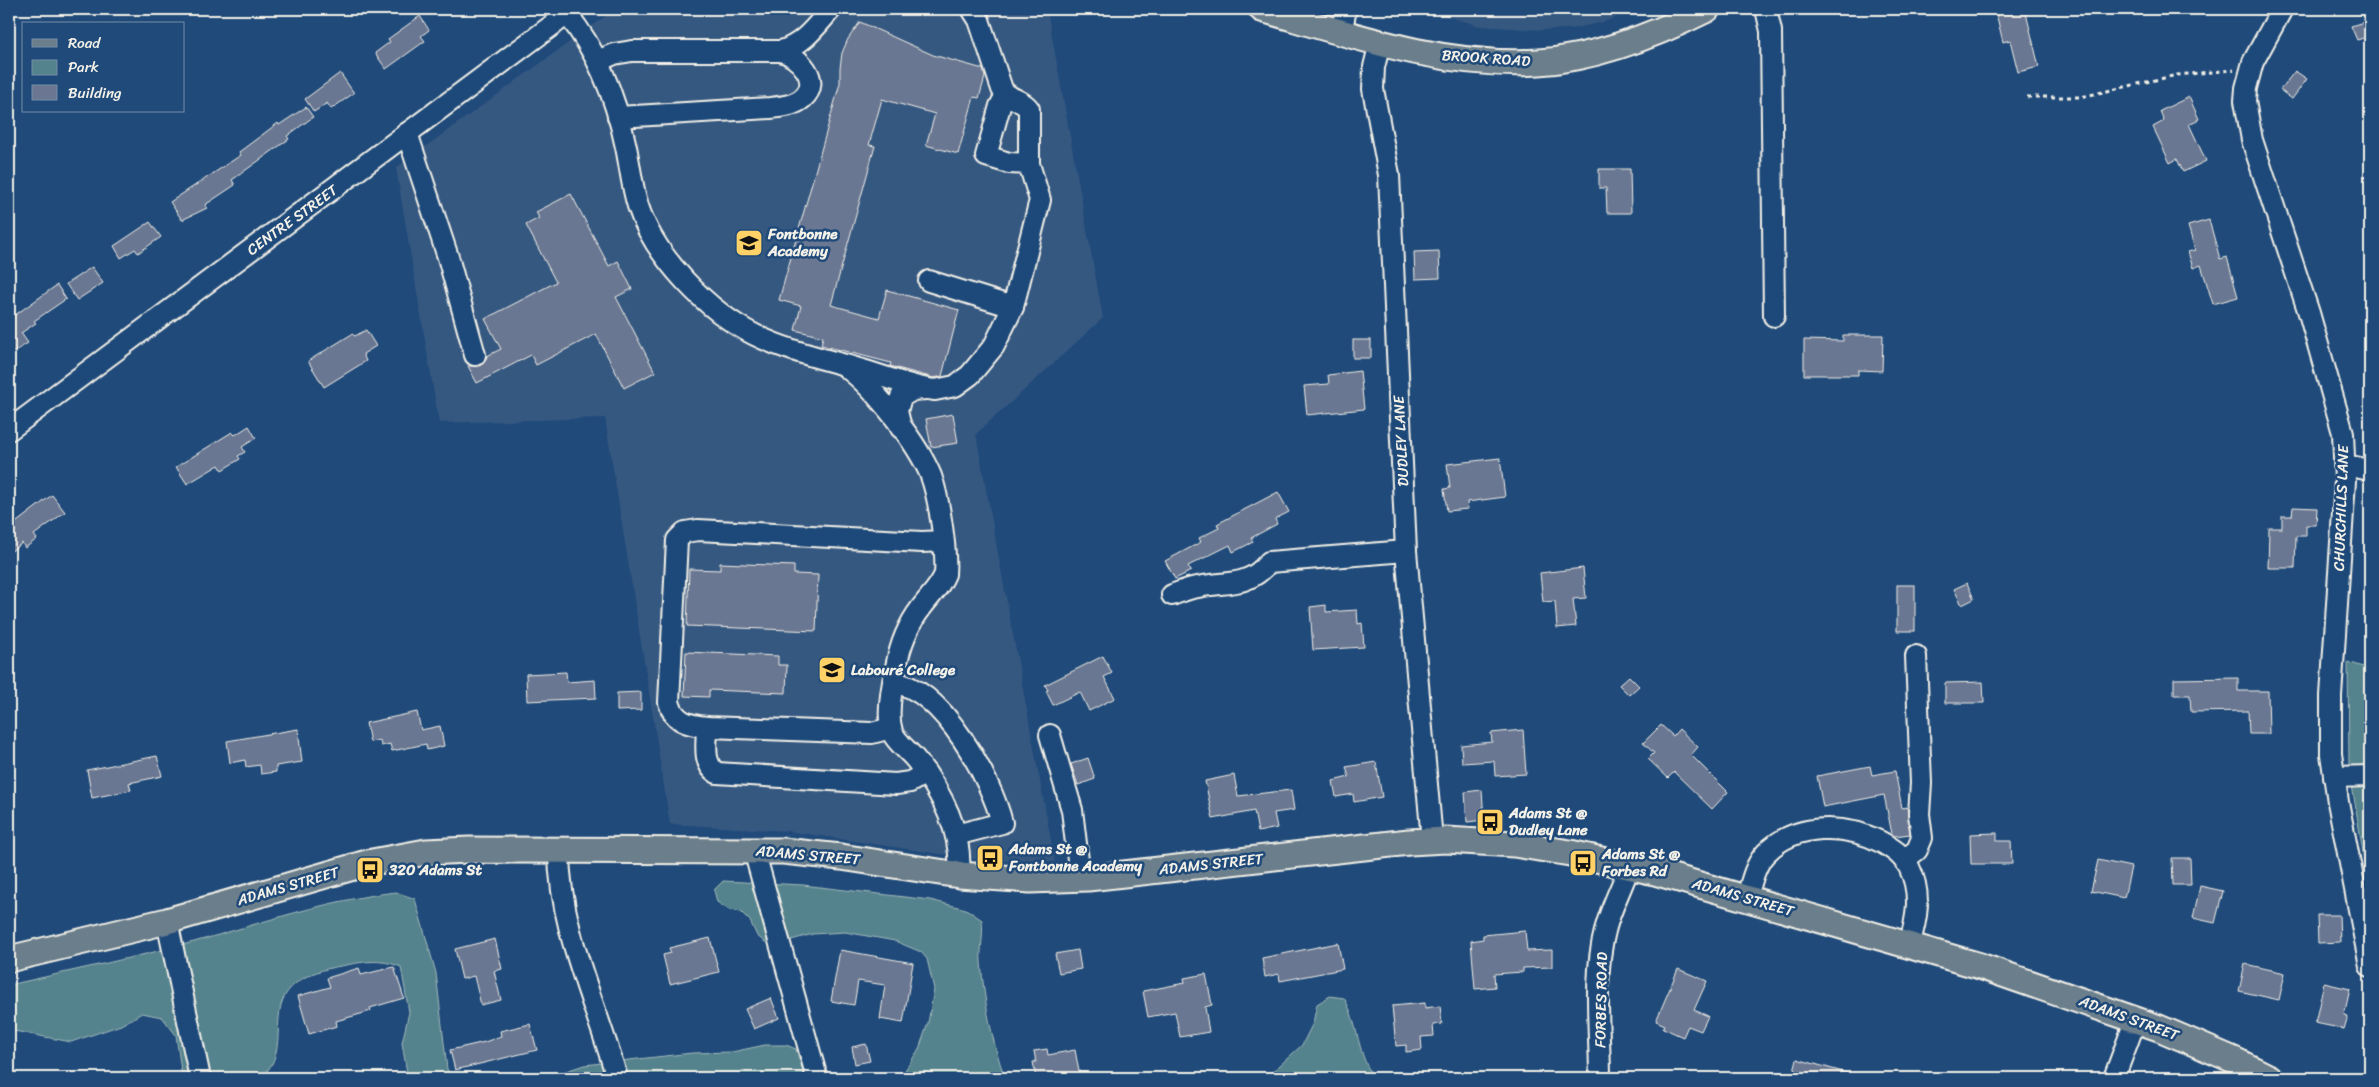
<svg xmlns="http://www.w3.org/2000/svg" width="2379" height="1087" viewBox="0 0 2379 1087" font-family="Sriracha,sans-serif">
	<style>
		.built { fill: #365881 }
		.green { fill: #54838d; stroke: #a4baba }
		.building { fill: #6b7792; stroke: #f4f1e8 }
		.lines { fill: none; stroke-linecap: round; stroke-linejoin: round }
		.minor-casing { stroke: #f4f1e8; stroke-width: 24 }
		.major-casing { stroke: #f4f1e8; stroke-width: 29 }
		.path { stroke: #f4f1e8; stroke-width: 3; stroke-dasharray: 4 4; stroke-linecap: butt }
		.minor { stroke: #1f4a7a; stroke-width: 20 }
		.major { stroke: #6b7e8b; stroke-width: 25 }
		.labels { text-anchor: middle; stroke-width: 5; stroke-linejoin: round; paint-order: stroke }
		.street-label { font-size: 15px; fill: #f4f1e8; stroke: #1f4a7a }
		.poi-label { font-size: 15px; font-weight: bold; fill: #f4f1e8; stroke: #1f4a7a; text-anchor: start }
	</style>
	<rect width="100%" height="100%" fill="#1f4a7a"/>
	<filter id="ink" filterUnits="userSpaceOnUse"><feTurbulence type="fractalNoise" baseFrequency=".02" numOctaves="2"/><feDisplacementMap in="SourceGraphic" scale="10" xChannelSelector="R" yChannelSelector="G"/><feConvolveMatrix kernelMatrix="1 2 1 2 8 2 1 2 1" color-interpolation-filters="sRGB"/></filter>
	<g filter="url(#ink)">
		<!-- built -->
		<g class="built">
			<polygon points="615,9 1047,9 1103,318 976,434 1055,862 981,860 787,831 670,824 605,418 439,423 396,168"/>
			<polygon points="1422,9 1641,9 1603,22 1572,29 1541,30 1480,26"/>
		</g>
		<!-- green -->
		<g class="green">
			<polygon points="2348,662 2370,669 2370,895 2349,767"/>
			<path d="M723,881L803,885L930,900L966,909L982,920C984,935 980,948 981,962C984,1000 992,1042 1005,1078H900L919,1049L928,1023L934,989L927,959L921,952L895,941L845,932L813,934L777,944L765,942L757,936L750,921L741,912L729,910L717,902L714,890Z"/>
			<path d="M396,892L415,899L436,973L447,1069L453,1078H405L407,1073L402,1043L409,1012L401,967C380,958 362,962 341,966C316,970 284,981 280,1010C277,1026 280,1043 274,1059C272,1066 266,1072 262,1078H182L176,1035L162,1017L142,1013L121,1025L71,1042L9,1030V985C70,971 133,958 194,942C261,923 327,900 396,892Z"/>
			<path d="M1330,996L1344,998C1358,1020 1358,1060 1375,1078H1266L1302,1045L1313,1023L1317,1004Z"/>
			<polygon points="765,1045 786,1045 796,1049 805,1078 545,1078 584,1065 692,1053 732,1052"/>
		</g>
		<!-- building -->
		<g class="building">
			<polygon points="1995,9 2025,9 2039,67 2018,72 2010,40 2003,42"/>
			<polygon points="420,16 429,30 421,36 425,41 386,69 375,53 390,42 388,39"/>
			<polygon points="2370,20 2370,36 2357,40 2351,26"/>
			<polygon points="860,22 933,55 983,69 985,77 979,98 974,97 958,154 926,145 935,114 882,99 869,145 875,146 831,305 879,318 887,290 959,310 942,376 934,378 897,368 890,366 891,363 821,345 823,337 795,330 801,306 779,300 840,83 840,68 842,53 848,39"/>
			<polygon points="2295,71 2307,79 2292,99 2280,90"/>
			<polygon points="340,73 354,93 331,109 327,103 314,112 305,99"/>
			<polygon points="2189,97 2199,119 2189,124 2206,161 2183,172 2177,159 2170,163 2153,127 2164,121 2160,111"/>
			<polygon points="306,107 313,117 287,136 289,139 232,180 235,185 205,205 207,208 182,220 170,202 241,155 239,152 278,123 279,125"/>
			<polygon points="1599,169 1630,169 1631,213 1607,213 1606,188 1599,188"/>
			<polygon points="571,194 609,266 618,261 632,289 616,297 655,372 624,388 596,334 536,365 531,355 477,383 468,366 479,366 484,363 487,356 501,349 485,319 556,282 526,225 539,218 536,212"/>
			<polygon points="2209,220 2220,259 2227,257 2238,297 2213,304 2201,265 2193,268 2188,252 2195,250 2188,226"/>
			<polygon points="150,222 161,237 138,253 135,249 121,258 114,246"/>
			<polygon points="1439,251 1440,278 1415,279 1414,252"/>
			<polygon points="92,267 103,283 77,300 66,284"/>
			<polygon points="57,285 66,299 34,321 36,323 21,333 28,343 9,355 9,315 11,318"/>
			<polygon points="366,330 376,346 363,354 366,361 324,387 308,361 352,334 355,336"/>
			<polygon points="1843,335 1883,335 1882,371 1858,370 1858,375 1804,375 1804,340 1843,341"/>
			<rect x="1353" y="340" width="18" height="18"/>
			<polygon points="1360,371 1364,409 1307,415 1304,386 1329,384 1328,375"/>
			<polygon points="953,414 958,443 931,447 926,419"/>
			<polygon points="249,426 256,438 242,447 245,452 238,456 240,459 222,470 219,465 187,484 176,467 232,432 235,435"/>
			<polygon points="1500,458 1505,497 1467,502 1468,509 1447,511 1444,489 1450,488 1447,464"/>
			<polygon points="1278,492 1289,512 1275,519 1277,524 1251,538 1253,542 1233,552 1230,545 1188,566 1191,571 1175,579 1165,561 1201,542 1199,538 1219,528 1217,524"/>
			<polygon points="52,495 65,512 34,535 37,539 25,548 22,543 9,553 9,531 14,527 13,525"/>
			<polygon points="2293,507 2317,508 2316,525 2306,525 2306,536 2296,536 2295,568 2268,568 2269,528 2282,528 2282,516 2292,516"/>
			<polygon points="720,563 794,566 794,574 818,575 816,631 687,626 689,569 720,570"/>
			<polygon points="1583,568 1586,598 1573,599 1576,626 1557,628 1555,601 1543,602 1540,573"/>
			<polygon points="1967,583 1974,599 1962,605 1954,589"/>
			<rect x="1897" y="585" width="18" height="46"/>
			<polygon points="1326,605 1326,612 1357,610 1358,624 1362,623 1364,647 1313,650 1310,607"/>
			<polygon points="686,652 778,656 778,665 787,665 786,693 709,690 709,697 684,696"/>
			<polygon points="1103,656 1112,673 1104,677 1115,698 1089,711 1080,692 1053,705 1046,691 1048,690 1045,685"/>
			<polygon points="566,672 567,682 595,680 596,698 527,701 526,674"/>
			<polygon points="1629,676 1639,686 1629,695 1619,685"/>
			<polygon points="2238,678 2238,691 2268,691 2269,734 2249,734 2248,711 2191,712 2190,695 2174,695 2174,679"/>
			<polygon points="1983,682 1984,703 1945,703 1945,683"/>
			<polygon points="641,692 641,710 617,711 617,693"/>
			<polygon points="417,712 421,730 440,726 444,746 427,750 426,744 392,751 390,744 381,746 380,740 370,742 366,723"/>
			<polygon points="1661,725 1673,736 1679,729 1698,747 1691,755 1728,792 1712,809 1674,772 1668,778 1648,759 1654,753 1643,743"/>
			<polygon points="298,729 302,762 276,766 276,772 261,774 260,765 246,767 245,760 230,763 227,741"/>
			<polygon points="1523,730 1526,774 1495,776 1494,761 1462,763 1461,745 1492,742 1491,733"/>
			<polygon points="157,756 162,776 129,783 131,790 92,798 87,770"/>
			<polygon points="1088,758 1095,779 1078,785 1071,764"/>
			<polygon points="1376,762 1382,797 1354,802 1353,794 1336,797 1333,781 1349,777 1346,767"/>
			<polygon points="1870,766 1872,775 1895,771 1902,808 1907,807 1910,834 1895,836 1892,834 1884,795 1823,807 1817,776"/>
			<polygon points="1234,775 1238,796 1291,790 1294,810 1274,813 1277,828 1258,832 1254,811 1213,819 1205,781"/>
			<polygon points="1482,790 1484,820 1467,822 1465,792"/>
			<polygon points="1997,833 1997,841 2011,841 2012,864 1971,864 1970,834"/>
			<polygon points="2172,858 2190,858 2191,885 2173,885"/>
			<polygon points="2098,860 2131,867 2124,898 2091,891"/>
			<polygon points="2200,886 2223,891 2215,923 2193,918"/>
			<polygon points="2317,915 2339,915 2340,942 2318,943"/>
			<polygon points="1525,931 1527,951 1552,950 1552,967 1523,968 1523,972 1494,974 1495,987 1475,989 1471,941 1483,939 1483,935"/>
			<polygon points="710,938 719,972 670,984 663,955 671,953 669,948"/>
			<polygon points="495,939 502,969 494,971 501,1000 481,1005 474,976 462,979 455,949"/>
			<polygon points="1338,943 1343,969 1280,981 1279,974 1265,977 1262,958"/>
			<polygon points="840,950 913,963 903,1023 880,1019 885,985 858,981 854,1005 831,1001"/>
			<polygon points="1078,950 1081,969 1059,973 1055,954"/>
			<polygon points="2245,964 2285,973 2279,1000 2239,991"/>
			<polygon points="394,967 404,998 370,1008 371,1011 336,1021 337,1026 309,1034 298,996 330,987 327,978 359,968 361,975"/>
			<polygon points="1678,969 1707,981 1694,1010 1708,1016 1701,1031 1688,1026 1683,1037 1663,1028 1665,1025 1656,1021"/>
			<polygon points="1206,974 1212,1005 1205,1007 1209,1032 1180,1037 1175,1012 1148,1017 1143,991 1185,983 1184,978"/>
			<polygon points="2324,983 2350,989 2344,1015 2348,1016 2344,1029 2315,1023"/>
			<polygon points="771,998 779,1018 754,1029 745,1009"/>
			<polygon points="1425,1003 1425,1008 1440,1006 1442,1024 1433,1025 1434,1036 1421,1037 1422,1050 1406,1052 1406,1045 1396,1046 1392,1006"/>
			<polygon points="530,1024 537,1050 455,1070 450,1050 485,1042 501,1036 500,1031"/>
			<polygon points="866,1044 870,1061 855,1064 852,1047"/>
			<polygon points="1047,1049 1048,1055 1075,1050 1080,1077 1036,1078 1033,1062 1036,1062 1034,1051"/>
			<polygon points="1797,1059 1850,1074 1849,1078 1792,1078"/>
		</g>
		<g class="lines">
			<defs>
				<g id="minor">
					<polyline points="1766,9 1771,31 1774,316"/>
					<polyline points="2282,9 2253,62 2246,88 2245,101 2252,140 2309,313 2343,433 2345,481 2331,696 2331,754 2338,802 2370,966"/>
					<path d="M567,14C598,52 616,99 626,147C630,166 632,187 638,206C654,256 708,312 755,335C787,351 825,359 859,369C884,376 910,387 935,390L955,386L970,375L994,346L1013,307L1040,200L1029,164V109C1022,99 1009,100 1002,89L979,20L972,9"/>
					<polyline points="1341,33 1346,9"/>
					<polyline points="1380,43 1374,67 1373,89 1389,175 1406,551 1432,840"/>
					<path d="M598,61L614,54L632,51H781C804,44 816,26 831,9"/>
					<polyline points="1006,95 1000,106 986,156 1009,163 1029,164"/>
					<path d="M618,117L770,108C781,107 794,106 803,98C823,80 798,56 781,51"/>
					<polyline points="407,133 448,257 475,355"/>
					<polyline points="929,281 1013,307"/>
					<path d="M847,368C875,388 918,444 931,476C939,498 947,551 945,574C940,587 930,596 921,608C908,625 900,646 896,667C892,685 887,710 891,728C893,740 908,750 916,760C942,792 963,834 959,875"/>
					<polyline points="901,428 897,411 901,397 913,390 926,389"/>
					<polyline points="9,430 574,9"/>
					<polyline points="2345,465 2370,470"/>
					<path d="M1172,595C1180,592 1189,588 1198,587C1227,581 1248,588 1269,562L1406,551"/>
					<path d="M894,683C942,687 992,781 1002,823L956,835"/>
					<path d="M707,727C707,742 702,764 717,773L896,784L910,782L926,773"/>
					<path d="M891,728L872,733L707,727C689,725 674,722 669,702L677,540L685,532L698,530L922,542L943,541"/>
					<polyline points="1050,735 1072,810 1080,877"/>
					<polyline points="2334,777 2370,776"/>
					<path d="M559,850C559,930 596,1003 617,1078"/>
					<polyline points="754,850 817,1078"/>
					<polyline points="1904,860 1917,850 1922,838 1919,814 1921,783 1916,656"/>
					<path d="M1747,898C1751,883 1755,864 1766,853C1796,822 1846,824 1881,842C1892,848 1903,855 1909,867C1922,893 1917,919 1909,945"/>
					<polyline points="167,921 200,1078"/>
					<path d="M1600,1078C1600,1032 1593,976 1605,931C1610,909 1622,888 1629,866"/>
					<polyline points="2114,1078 2136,1019"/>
				</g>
				<g id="major">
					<path d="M1262,9C1351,35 1444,68 1539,62C1597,58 1655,35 1707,9"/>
					<polyline points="9,959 167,921 367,863 426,852 469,850 783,851 841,857 959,875 1030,880 1088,878 1409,842 1446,840 1514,844 1570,853 1655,872 1980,966 2159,1028 2234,1060 2270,1078"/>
				</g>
			</defs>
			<!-- minor casing -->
			<use href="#minor" class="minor-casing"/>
			<!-- major casing -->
			<use href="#major" class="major-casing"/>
			<!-- path -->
			<polyline class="path" points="2027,97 2081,97 2177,75 2234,70"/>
			<!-- minor -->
			<use href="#minor" class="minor"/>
			<!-- major -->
			<use href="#major" class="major"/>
		</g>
	</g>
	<!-- icons -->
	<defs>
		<symbol id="school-square" viewBox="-11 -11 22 22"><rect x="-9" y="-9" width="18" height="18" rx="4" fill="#ffd166" stroke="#1f4a7a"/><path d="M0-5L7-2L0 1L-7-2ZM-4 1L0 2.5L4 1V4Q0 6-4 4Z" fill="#111"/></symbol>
		<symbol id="university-square" viewBox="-11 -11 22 22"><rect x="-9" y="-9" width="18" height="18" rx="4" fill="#ffd166" stroke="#1f4a7a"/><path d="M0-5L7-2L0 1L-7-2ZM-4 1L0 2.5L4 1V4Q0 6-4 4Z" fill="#111"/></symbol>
		<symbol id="bus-square" viewBox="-11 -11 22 22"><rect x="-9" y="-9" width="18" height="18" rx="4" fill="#ffd166" stroke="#1f4a7a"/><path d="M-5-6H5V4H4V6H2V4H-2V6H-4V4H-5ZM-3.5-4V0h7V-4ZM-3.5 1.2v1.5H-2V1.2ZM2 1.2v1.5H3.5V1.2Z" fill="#111"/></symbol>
	</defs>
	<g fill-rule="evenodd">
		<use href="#school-square" x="733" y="227" width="32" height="32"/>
		<use href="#university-square" x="816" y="654" width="32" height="32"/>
		<use href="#bus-square" x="1474" y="806" width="32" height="32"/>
		<use href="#bus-square" x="974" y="842" width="32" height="32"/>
		<use href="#bus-square" x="1567" y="847" width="32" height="32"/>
		<use href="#bus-square" x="354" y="854" width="32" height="32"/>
	</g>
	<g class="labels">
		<!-- street labels -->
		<g class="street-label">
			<text transform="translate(1486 58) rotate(4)" y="5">BROOK ROAD</text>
			<text transform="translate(292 220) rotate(-36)" y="5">CENTRE STREET</text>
			<text transform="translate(1401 441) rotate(-93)" y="5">DUDLEY LANE</text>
			<text transform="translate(2341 508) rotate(-88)" y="5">CHURCHILLS LANE</text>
			<text transform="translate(808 855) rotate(5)" y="5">ADAMS STREET</text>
			<text transform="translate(1211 864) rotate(-6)" y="5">ADAMS STREET</text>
			<text transform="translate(288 886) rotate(-16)" y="5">ADAMS STREET</text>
			<text transform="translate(1743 897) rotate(16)" y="5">ADAMS STREET</text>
			<text transform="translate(1601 1000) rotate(-89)" y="5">FORBES ROAD</text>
			<text transform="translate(2129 1018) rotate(20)" y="5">ADAMS STREET</text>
		</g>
		<!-- poi labels -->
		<g class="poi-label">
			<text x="768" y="239">Fontbonne<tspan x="768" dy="17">Academy</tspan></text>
			<text x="851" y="675">Labouré College</text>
			<text x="1509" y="818">Adams St @<tspan x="1509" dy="17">Dudley Lane</tspan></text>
			<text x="1009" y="854">Adams St @<tspan x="1009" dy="17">Fontbonne Academy</tspan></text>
			<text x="1602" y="859">Adams St @<tspan x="1602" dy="17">Forbes Rd</tspan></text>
			<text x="389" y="875">320 Adams St</text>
		</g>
	</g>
	<!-- margin -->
	<rect width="2379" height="1087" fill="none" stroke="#1f4a7a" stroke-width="30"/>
	<rect x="15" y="15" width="2349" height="1057" fill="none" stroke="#f4f1e8" stroke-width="2" filter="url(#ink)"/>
	<!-- legend -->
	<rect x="22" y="22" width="162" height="90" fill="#1f4a7a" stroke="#748da6"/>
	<rect x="32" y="39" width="25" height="8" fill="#6b7e8b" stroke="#748da6"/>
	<text x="68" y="48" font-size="15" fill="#f4f1e8">Road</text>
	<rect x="32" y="60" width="25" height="15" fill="#54838d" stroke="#748da6"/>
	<text x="68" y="72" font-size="15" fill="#f4f1e8">Park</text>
	<rect x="32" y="85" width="25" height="15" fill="#6b7792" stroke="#748da6"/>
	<text x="68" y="98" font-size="15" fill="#f4f1e8">Building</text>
</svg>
